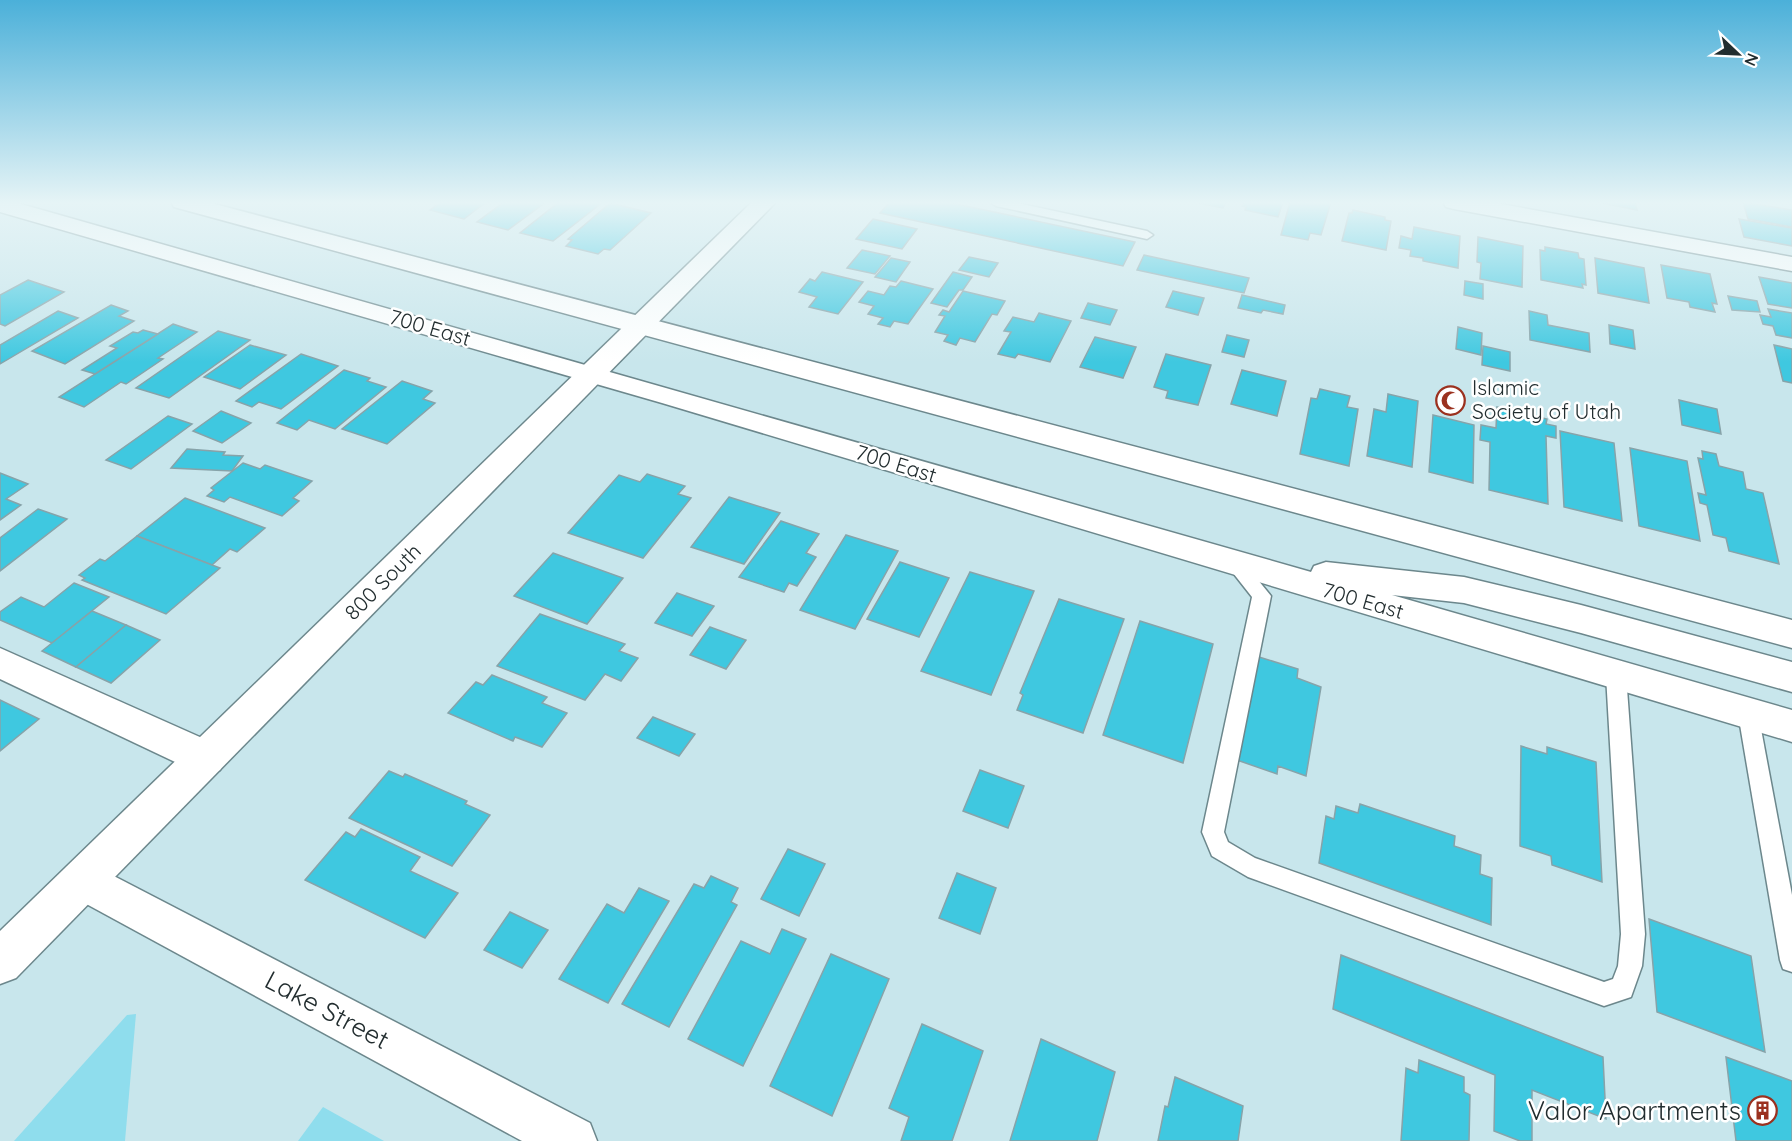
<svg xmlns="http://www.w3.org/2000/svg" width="1792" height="1141" viewBox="0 0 1792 1141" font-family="Quicksand,sans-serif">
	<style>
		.green { fill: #8fdded }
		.building { fill: #3fc8e0; stroke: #87a3a9; stroke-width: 1.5 }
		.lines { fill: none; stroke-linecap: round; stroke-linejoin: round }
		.service-casing { stroke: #6c878c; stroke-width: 3 }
		.minor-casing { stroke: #6c878c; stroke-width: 3 }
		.secondary-casing { stroke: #6c878c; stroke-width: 3 }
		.primary-casing { stroke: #6c878c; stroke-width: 3 }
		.service { fill: #fff; fill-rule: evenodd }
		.minor { fill: #fff; fill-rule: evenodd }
		.secondary { fill: #fff; fill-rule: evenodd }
		.primary { fill: #fff; fill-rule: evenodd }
		.labels { text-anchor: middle; stroke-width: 5; stroke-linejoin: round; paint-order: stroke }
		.street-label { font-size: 21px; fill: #222d2f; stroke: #fff }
		.poi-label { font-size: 21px; fill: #222d2f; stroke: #fff; text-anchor: start }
		.near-street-label { font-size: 26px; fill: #222d2f; stroke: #fff }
		.near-poi-label { font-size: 26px; fill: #222d2f; stroke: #fff; text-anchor: end }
	</style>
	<rect width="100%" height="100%" fill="#c8e6ec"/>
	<!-- green -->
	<g class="green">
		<polygon points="136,1014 125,1141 14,1141 127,1015"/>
		<polygon points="323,1107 384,1141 298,1141"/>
	</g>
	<!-- building -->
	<g class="building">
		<polygon points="441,202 486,202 464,219 430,210"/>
		<polygon points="504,202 546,202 508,230 477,222"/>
		<polygon points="559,202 603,202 553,241 520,233"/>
		<polygon points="890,202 947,202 1135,242 1123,266 880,213"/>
		<polygon points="1193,202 1226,202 1223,208"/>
		<polygon points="1244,202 1283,202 1278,217 1245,210 1246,207 1242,206"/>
		<polygon points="1290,202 1331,202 1321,235 1310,233 1308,240 1281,235"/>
		<polygon points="1635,202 1637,210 1597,202"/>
		<polygon points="1743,202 1792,210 1792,227 1748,219"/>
		<polygon points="610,203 651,213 610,250 604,249 598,254 566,246 572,240 568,239"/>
		<polygon points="1353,210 1385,217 1385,220 1391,221 1386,250 1342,241 1349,213 1352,213"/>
		<polygon points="873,219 917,229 902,249 856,239"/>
		<polygon points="1739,219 1792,228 1792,246 1744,237"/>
		<polygon points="1414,227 1460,236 1458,268 1423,261 1423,258 1410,256 1411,250 1399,248 1401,236 1412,239"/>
		<polygon points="1478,237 1523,246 1522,287 1480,279 1481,263 1477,262"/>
		<polygon points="1545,247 1578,253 1579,258 1584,259 1586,285 1582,284 1583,288 1541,280 1540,250 1545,251"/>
		<polygon points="862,250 890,256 875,274 847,268"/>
		<polygon points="1144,255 1249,278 1244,293 1137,270"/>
		<polygon points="969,257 998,263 989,277 959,270"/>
		<polygon points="891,258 910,262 896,282 875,277"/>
		<polygon points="1595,258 1644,268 1649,303 1598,293"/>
		<polygon points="1661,265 1710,274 1717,304 1712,303 1715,312 1690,307 1689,302 1667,298"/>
		<polygon points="822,272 863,282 838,314 809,307 817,297 799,292 810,279 815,281"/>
		<polygon points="953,272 972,277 963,290 959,290 947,307 931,303"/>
		<polygon points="1759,277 1792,283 1792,308 1768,304"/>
		<polygon points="28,280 64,292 5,326 0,324 0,295"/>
		<polygon points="901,281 933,289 908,324 894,321 890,327 878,324 883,318 868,314 874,306 859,302 868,291 884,295 890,286 896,287"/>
		<polygon points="1465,281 1483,284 1483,299 1464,295"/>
		<polygon points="963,291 1005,301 997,315 992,314 975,342 960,338 956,345 944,341 948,335 935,332 945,316 939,315 943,310 949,312"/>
		<polygon points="1173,291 1204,298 1198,315 1166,307"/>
		<polygon points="1242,295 1285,305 1283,314 1263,310 1261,313 1238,308"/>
		<polygon points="1728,296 1757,301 1760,312 1732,310"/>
		<polygon points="1088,303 1117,310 1110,325 1081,318"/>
		<polygon points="111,305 128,311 119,316 134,321 65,364 32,351"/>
		<polygon points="1768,309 1792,313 1792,338 1776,335 1773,326 1763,324 1760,315 1771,317"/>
		<polygon points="58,311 78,318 0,364 0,345"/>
		<polygon points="1529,311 1547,315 1548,325 1589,333 1590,352 1530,340"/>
		<polygon points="1039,313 1071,321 1050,362 1018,354 1015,358 998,354 1011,332 1004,331 1013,317 1034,322"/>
		<polygon points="173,324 197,332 158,358 163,359 126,384 121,382 84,407 59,397"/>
		<polygon points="1609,325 1633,330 1635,349 1610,344"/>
		<polygon points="1458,327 1482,333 1481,355 1456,349"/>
		<polygon points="143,330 158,334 95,374 82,370 117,348 110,346 133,332 138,333"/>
		<polygon points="218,331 250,340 169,398 136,388"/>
		<polygon points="1227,335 1249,340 1244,357 1222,352"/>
		<polygon points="1095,337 1136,347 1123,378 1080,367"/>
		<polygon points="250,345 286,355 240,389 204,377"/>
		<polygon points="1774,345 1792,349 1792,383 1783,381"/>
		<polygon points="1483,346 1510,352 1510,371 1482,365"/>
		<polygon points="301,354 338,366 281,409 259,402 252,407 236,401"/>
		<polygon points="1166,354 1211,365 1198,405 1166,398 1168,391 1154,387"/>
		<polygon points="344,370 370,378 367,381 386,387 335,429 309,420 297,430 277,423"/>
		<polygon points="1242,370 1286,381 1277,416 1231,404"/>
		<polygon points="402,381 432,391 423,399 435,403 387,444 342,429"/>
		<polygon points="1320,389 1350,396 1347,407 1358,409 1349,466 1300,454 1311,398 1317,399"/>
		<polygon points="1388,394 1418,401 1412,467 1367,456 1374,409 1386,412"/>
		<polygon points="1679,400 1717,409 1721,434 1682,425"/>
		<polygon points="1497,407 1547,419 1546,424 1556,426 1556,438 1546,436 1548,504 1489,490 1490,442 1480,440 1481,425 1496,428"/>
		<polygon points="221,411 251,423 222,443 193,431"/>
		<polygon points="1433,415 1474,425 1473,483 1429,472"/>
		<polygon points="168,416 192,424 131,469 106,460"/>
		<polygon points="1560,431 1614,443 1622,521 1564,507"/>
		<polygon points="1630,448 1687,461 1700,541 1639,526"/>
		<polygon points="187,449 225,452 223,455 243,456 232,471 171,468"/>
		<polygon points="1702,451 1716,454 1719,466 1743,472 1746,489 1763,493 1779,564 1729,551 1726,538 1713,535 1707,505 1700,503 1698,493 1706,495 1698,458 1703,459"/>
		<polygon points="243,463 260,469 265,465 312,481 293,498 299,501 282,516 230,497 224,502 207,496 214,490 211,488"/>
		<polygon points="0,473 28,484 6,499 21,505 0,520"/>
		<polygon points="647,474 685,486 678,494 691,498 643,558 568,533 619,475 640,482"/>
		<polygon points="729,497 780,513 744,564 691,547"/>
		<polygon points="185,498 265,528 237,552 230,549 212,565 137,536"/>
		<polygon points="38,509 67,519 0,571 0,538"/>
		<polygon points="781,521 819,534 806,553 816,557 797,586 789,583 784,592 739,577"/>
		<polygon points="846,535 898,551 855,629 800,610"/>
		<polygon points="137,536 212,565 220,568 166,614 82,580 85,578 79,575 100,559 105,561"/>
		<polygon points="553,553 623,578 587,624 514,596"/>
		<polygon points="900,562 949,578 919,637 867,619"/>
		<polygon points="970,572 1034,591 991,695 921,671"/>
		<polygon points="74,583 109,597 52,643 0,620 0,612 21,597 44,607"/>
		<polygon points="677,593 714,606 692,636 655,623"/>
		<polygon points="1059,599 1124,619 1083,733 1017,710 1023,695 1020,693"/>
		<polygon points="92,611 126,625 76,667 42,651"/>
		<polygon points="540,614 625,644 619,651 638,658 621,681 605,674 585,700 497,666"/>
		<polygon points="1140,621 1213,644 1183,763 1103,735"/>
		<polygon points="126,625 160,640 111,683 76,667"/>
		<polygon points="710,627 746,640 726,669 690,655"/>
		<polygon points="1259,657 1298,669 1297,678 1321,687 1306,776 1278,766 1277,774 1234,759"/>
		<polygon points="492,675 547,697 542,703 567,713 542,747 515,737 513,741 448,713 476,682 483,685"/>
		<polygon points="0,700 39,719 0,751"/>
		<polygon points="653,717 695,734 679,756 637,738"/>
		<polygon points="1521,746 1547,754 1547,747 1596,762 1602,882 1552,865 1551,856 1520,846"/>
		<polygon points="980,770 1024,786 1008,828 963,811"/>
		<polygon points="389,771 403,777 405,774 467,801 465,804 490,815 452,866 349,818"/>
		<polygon points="1360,804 1455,836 1454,846 1481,855 1480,874 1492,878 1491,925 1319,863 1326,816 1334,819 1336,806 1358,813"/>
		<polygon points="361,829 420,857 410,871 458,893 425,938 305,880 346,832 355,837"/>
		<polygon points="788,849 825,864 799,916 761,899"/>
		<polygon points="957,873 996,888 980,934 939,918"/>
		<polygon points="711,876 738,888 731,902 737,905 669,1027 622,1004 694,884 704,888"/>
		<polygon points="639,888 669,901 608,1003 559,979 607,904 624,913"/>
		<polygon points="510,912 548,930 522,968 484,950"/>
		<polygon points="1649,919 1751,956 1765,1052 1657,1012"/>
		<polygon points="782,929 806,939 743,1066 688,1039 741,941 770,954"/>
		<polygon points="831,954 889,979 832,1116 770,1086"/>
		<polygon points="1341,955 1603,1057 1606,1119 1532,1090 1532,1141 1520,1141 1494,1131 1495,1075 1333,1009"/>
		<polygon points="922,1024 983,1051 952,1141 901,1141 909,1117 889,1108"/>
		<polygon points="1041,1039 1115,1072 1097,1141 1010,1141"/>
		<polygon points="1726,1057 1792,1081 1792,1141 1736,1141"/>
		<polygon points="1419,1060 1464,1077 1464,1092 1470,1095 1469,1141 1401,1141 1406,1068 1418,1073"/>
		<polygon points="1175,1077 1243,1106 1238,1141 1158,1141 1165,1106 1168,1107"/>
	</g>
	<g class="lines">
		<defs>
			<g id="service">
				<polygon points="990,202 1012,202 1147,231 1153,235 1147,239 996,206"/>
				<polygon points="1235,557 1241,559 1271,596 1224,832 1228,842 1255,858 1604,982 1613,979 1618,966 1621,934 1606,675 1609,669 1616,667 1623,669 1626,675 1645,934 1642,966 1631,997 1604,1006 1248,877 1212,856 1202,832 1252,597 1226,564 1229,559"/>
				<polygon points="1748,704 1755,707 1758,713 1792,895 1792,972 1783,969 1780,960 1738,713 1741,707"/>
			</g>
			<g id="minor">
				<polygon points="1443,202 1490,202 1792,257 1792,271 1454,209 1446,207"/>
				<polygon points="0,648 220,746 225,758 220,770 206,775 192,770 0,679"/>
				<polygon points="83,860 590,1123 597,1141 522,1141 68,894 62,880 68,866"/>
			</g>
			<polygon id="secondary" points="752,202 776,202 16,978 0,984 0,931"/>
			<g id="primary">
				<polygon points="0,202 14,202 1311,572 1314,566 1326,562 1464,577 1581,605 1792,662 1792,692 1581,633 1464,603 1392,595 1792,710 1792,742 662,403 0,212"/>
				<polygon points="171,202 207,202 1792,620 1792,648 174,207"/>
			</g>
		</defs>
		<!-- service casing -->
		<use href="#service" class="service-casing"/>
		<!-- minor casing -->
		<use href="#minor" class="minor-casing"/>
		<!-- secondary casing -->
		<use href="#secondary" class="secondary-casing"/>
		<!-- primary casing -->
		<use href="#primary" class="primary-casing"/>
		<!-- service -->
		<use href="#service" class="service"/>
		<!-- minor -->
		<use href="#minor" class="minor"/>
		<!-- secondary -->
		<use href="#secondary" class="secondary"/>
		<!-- primary -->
		<use href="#primary" class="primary"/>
	</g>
	<!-- sky -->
	<linearGradient id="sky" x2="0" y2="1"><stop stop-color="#4bb0d9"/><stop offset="0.56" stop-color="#e6f4f6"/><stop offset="1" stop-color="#e6f4f6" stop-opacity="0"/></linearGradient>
	<rect width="1792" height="362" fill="url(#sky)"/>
	<!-- icons -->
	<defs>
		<symbol id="mosque-ring" viewBox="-11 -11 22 22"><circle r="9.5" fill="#fff" stroke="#9b311f" stroke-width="1.5"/><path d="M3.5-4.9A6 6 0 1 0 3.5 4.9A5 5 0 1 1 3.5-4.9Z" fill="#9b311f"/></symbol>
		<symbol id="building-ring" viewBox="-11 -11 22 22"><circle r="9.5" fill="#fff" stroke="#9b311f" stroke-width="1.5"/><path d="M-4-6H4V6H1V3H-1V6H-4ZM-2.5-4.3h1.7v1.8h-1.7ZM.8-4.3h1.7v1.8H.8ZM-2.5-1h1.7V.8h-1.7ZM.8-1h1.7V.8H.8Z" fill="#9b311f"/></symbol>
	</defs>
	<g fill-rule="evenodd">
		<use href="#mosque-ring" x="1434" y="384" width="33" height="33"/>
		<use href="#building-ring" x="1746" y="1094" width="33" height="33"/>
	</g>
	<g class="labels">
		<!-- street labels -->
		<g class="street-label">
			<text transform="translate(430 328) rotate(16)" y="7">700 East</text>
			<text transform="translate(896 464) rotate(17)" y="7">700 East</text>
			<text transform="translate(383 582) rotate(-45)" y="7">800 South</text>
			<text transform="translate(1363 601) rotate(16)" y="7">700 East</text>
		</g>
		<!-- poi labels -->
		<g class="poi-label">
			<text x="1472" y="395">Islamic<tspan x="1472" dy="24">Society of Utah</tspan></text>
		</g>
		<!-- near-street labels -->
		<g class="near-street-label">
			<text transform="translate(327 1010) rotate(28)" y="9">Lake Street</text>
		</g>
		<!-- near-poi labels -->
		<g class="near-poi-label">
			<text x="1741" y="1120">Valor Apartments</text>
		</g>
	</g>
	<!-- north arrow -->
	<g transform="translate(1738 54) rotate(113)" stroke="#ffffff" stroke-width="4.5" paint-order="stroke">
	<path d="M0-4.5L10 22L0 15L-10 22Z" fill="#222d2f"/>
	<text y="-9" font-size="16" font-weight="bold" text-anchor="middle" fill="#222d2f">N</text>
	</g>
</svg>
